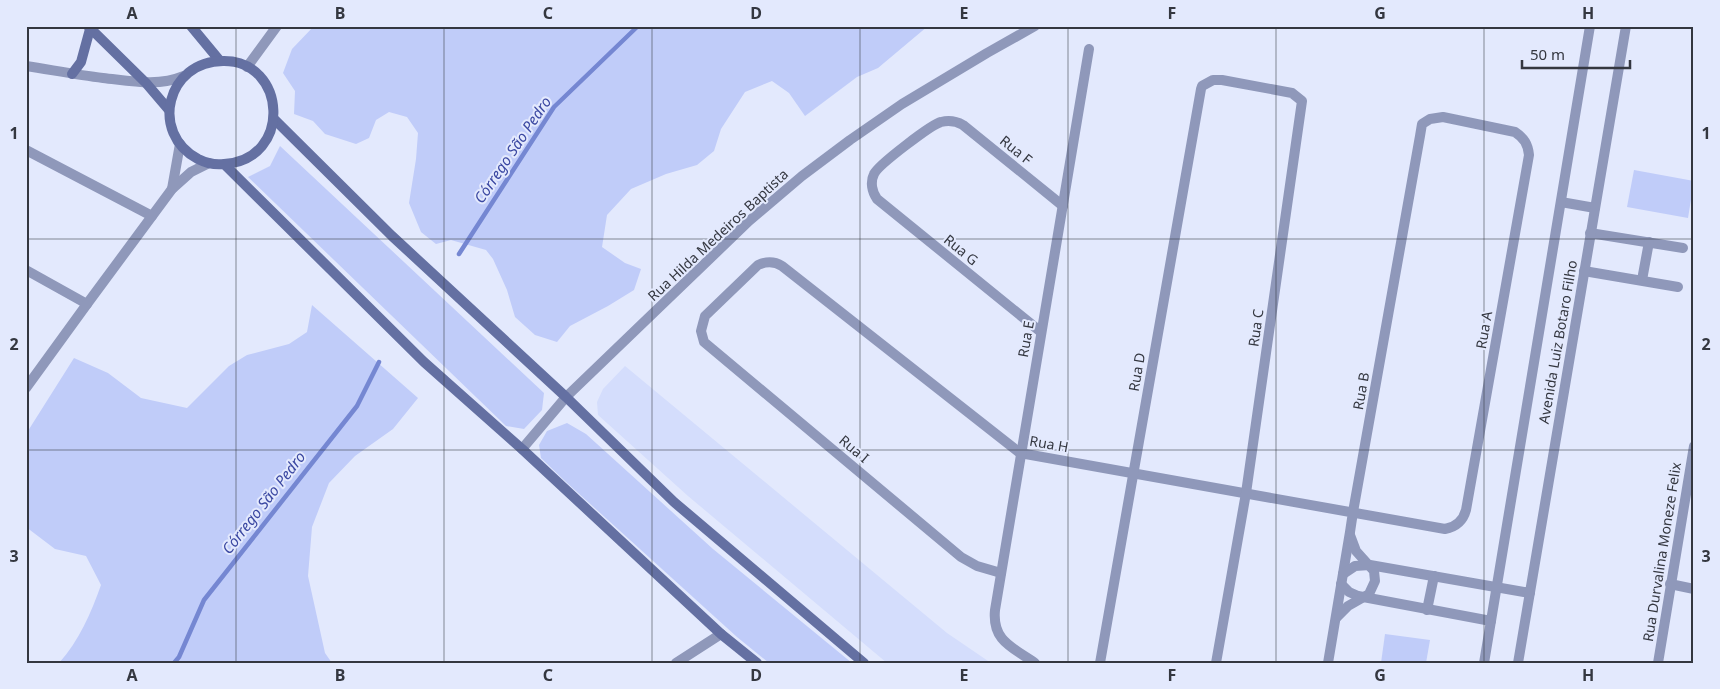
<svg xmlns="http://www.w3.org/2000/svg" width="1720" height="689" viewBox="0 0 1720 689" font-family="'Noto Sans',sans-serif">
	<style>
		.built { fill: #d4ddfc }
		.green { fill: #c0ccf9 }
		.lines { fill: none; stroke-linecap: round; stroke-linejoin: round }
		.stream { stroke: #7587d2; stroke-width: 4.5 }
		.minor { stroke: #8f98ba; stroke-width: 10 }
		.tertiary { stroke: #8f98ba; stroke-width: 10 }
		.secondary { stroke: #6470a2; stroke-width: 10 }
		.grid { fill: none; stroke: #343740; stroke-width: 1; stroke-opacity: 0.55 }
		.labels { text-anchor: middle; stroke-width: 4; stroke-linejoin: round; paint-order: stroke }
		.street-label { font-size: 14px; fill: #343740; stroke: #e3e9fd }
		.water-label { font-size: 15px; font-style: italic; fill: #3b48a2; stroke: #e3e9fd }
		.neatline { fill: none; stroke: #343740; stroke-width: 2 }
		.grid-label { font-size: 16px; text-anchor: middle; font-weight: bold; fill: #343740 }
	</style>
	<rect width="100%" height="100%" fill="#e3e9fd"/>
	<!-- built -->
	<polygon class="built" points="625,366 947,633 991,663 887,663 688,496 598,415 597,402 603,389"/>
	<!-- green -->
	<g class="green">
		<polygon points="314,26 928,26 878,68 857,77 805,116 789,93 772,81 745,92 721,129 714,151 697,165 666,174 631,189 607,215 602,247 625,263 641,269 634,290 608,306 570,326 557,342 535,335 515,317 507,290 493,259 486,250 451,240 436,244 421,232 409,203 416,159 418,133 407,117 389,112 376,120 369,138 356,144 325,134 313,121 294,114 295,91 283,73 292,49"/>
		<polygon points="280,146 544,393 542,410 524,429 506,426 248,177 270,166"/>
		<polygon points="1634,170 1694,181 1688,218 1627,207"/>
		<path d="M312,305L418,398L393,429L355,456L329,483L312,527L308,576L325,653L332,663H59C79,641 91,613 101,585L86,556L55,549L26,527V434L74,358L108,373L141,398L187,408L229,366L247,355L289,344L307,332Z"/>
		<polygon points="567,423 586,434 713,549 852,663 769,663 737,637 566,482 541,458 539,445 547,431"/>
		<polygon points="1385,634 1430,640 1426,663 1381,663"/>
	</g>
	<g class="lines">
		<!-- stream -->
		<g class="stream">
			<polyline points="459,254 554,107 638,26"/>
			<polyline points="174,663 179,657 204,600 357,406 379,362"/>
		</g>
		<!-- minor -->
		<g class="minor">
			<path d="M26,66C52,70 77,75 103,78C131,81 157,87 184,76"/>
			<polyline points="247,67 277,26"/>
			<polyline points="26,150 152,216"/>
			<polyline points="172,189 180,144"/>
			<polyline points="1590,233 1683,248"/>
			<polyline points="26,270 87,304"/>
			<polyline points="1584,271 1678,287"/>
			<polyline points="1642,280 1649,242"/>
			<path d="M1041,332L877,199C872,192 870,182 874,174C878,165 932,124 941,122C949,120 956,121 963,125L1063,206"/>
			<polyline points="26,388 87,304 172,189 191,172 209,163"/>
			<polyline points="522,449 566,397 749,221 802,176 850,140 902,104 987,53 1035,26"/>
			<path d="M1001,573L977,566L961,557L704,342L701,331L705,316L758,265C767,261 774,261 782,266L1020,453L1445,529C1456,527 1463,521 1466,510L1529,155C1528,144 1524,138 1515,132L1443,117L1430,119L1422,124L1420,136L1353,512L1350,532L1328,663"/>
			<polyline points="1343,574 1355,566 1370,565 1530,593"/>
			<polyline points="1341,584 1349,592 1358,596 1491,621"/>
			<polyline points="1670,584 1694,589"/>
			<polyline points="1427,610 1434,576"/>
			<polyline points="1336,618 1348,606 1369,594 1375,581 1374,571 1356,551 1350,535"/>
			<polyline points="676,663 721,634"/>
			<path d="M1035,663C1012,647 992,641 995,610L1089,49"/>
			<polyline points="1100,663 1201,89 1202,86 1213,80 1222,80 1292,93 1302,101 1246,493 1216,663"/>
			<polyline points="1658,663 1694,446"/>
		</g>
		<!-- tertiary -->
		<g class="tertiary">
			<polyline points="1561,202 1595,208"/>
			<polyline points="1484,663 1590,26"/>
			<polyline points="1518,663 1626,26"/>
		</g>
		<!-- secondary -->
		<g class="secondary">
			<polyline points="88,26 146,83 169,110"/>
			<polyline points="191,26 220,61"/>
			<polyline points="72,74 81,62 90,29"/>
			<polyline points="274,119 392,236 566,397 674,502 864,663"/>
			<path d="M224,164C293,160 287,60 223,61C167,61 149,133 198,159C206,163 216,165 224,164L424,362L522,449L721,634L757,663"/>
		</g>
	</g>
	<!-- grid -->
	<path class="grid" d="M236,26V663M444,26V663M652,26V663M860,26V663M1068,26V663M1276,26V663M1484,26V663M26,239H1694M26,450H1694"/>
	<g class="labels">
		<!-- street labels -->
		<g class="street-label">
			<text transform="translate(1016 150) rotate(39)" y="5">Rua F</text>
			<text transform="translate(718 235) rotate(-43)" y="5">Rua Hilda Medeiros Baptista</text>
			<text transform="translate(961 250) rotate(39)" y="5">Rua G</text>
			<text transform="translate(1256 328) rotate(-82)" y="5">Rua C</text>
			<text transform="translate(1484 330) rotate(-80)" y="5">Rua A</text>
			<text transform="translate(1026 339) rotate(-80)" y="5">Rua E</text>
			<text transform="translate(1558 342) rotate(-80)" y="5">Avenida Luiz Botaro Filho</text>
			<text transform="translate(1137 372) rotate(-80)" y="5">Rua D</text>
			<text transform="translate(1361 391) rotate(-80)" y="5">Rua B</text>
			<text transform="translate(1049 444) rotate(10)" y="5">Rua H</text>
			<text transform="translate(854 449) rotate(40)" y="5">Rua I</text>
			<text transform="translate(1662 552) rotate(-81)" y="5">Rua Durvalina Moneze Felix</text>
		</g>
		<!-- water labels -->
		<g class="water-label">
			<text transform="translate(513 150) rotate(-56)" y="5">Córrego São Pedro</text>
			<text transform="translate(264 503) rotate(-52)" y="5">Córrego São Pedro</text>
		</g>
	</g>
	<!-- border -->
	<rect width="1720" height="689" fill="none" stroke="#e3e9fd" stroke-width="55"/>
	<!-- scale -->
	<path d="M1522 60v8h108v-8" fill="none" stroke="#343740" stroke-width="2.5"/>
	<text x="1530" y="60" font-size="15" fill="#343740" stroke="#e3e9fd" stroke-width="4" paint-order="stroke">50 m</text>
	<rect x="28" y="28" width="1664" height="634" class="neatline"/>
	<g class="grid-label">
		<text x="132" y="19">A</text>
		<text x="340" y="19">B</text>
		<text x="548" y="19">C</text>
		<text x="756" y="19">D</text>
		<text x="964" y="19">E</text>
		<text x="1172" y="19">F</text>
		<text x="1380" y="19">G</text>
		<text x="1588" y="19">H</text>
		<text x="14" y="139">1</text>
		<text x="1706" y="139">1</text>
		<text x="14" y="350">2</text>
		<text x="1706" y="350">2</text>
		<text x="14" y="562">3</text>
		<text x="1706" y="562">3</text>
		<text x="132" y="681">A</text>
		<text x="340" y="681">B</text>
		<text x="548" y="681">C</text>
		<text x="756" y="681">D</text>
		<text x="964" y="681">E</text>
		<text x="1172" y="681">F</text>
		<text x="1380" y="681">G</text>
		<text x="1588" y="681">H</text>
	</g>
</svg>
